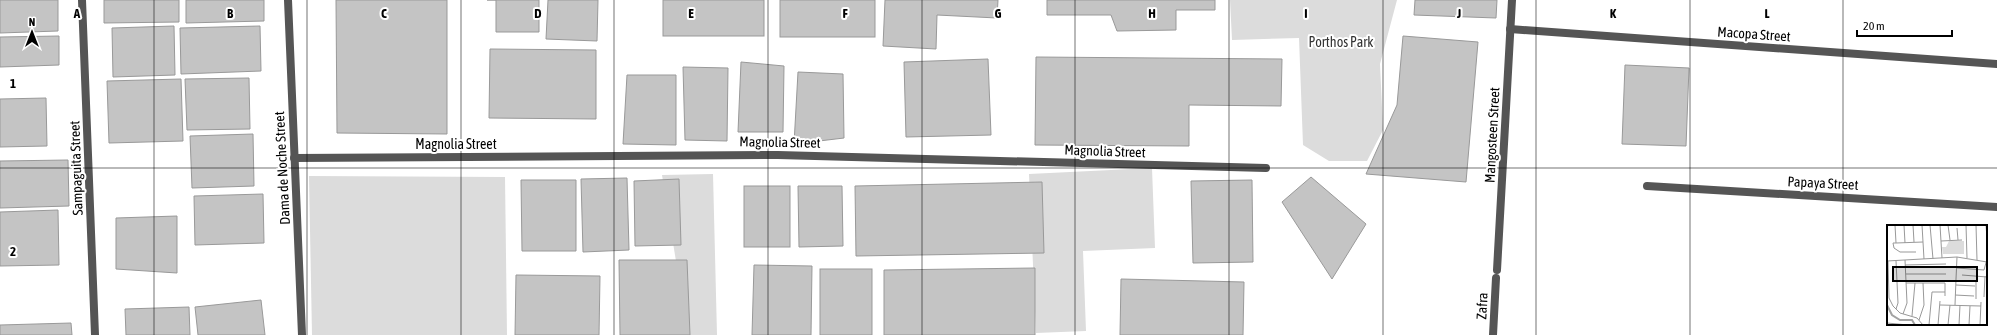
<svg xmlns="http://www.w3.org/2000/svg" width="1997" height="335" viewBox="0 0 1997 335" font-family="'Asap Condensed',sans-serif">
	<style>
		.green { fill: #dcdcdc }
		.building { fill: #c4c4c4; stroke: #999 }
		.lines { fill: none; stroke-linecap: round; stroke-linejoin: round }
		.minor { stroke: #555; stroke-width: 8 }
		.grid { fill: none; stroke: #000; stroke-width: 1; stroke-opacity: 0.55 }
		.labels { text-anchor: middle; stroke-width: 4; stroke-linejoin: round; paint-order: stroke }
		.street-label { font-size: 14px; fill: #000; stroke: #fff }
		.park-label { font-size: 14px; fill: #333; stroke: #fff }
		.inset-river { fill: none; stroke: #a3a3a3; stroke-width: 2 }
		.inset-road { fill: none; stroke: #999; stroke-width: 1 }
		.view { fill: #000; fill-opacity: 0.15; stroke: #000; stroke-width: 2 }
		.inset-edge { fill: none; stroke: #000; stroke-width: 2 }
		.grid-label { font-size: 13px; text-anchor: middle; font-weight: bold; fill: #000; stroke: #fff; stroke-width: 4; stroke-linejoin: round; paint-order: stroke }
	</style>
	<rect width="100%" height="100%" fill="#fff"/>
	<!-- green -->
	<g class="green">
		<polygon points="1230,0 1397,0 1380,64 1383,130 1367,161 1329,161 1303,145 1299,38 1232,40"/>
		<polygon points="1152,168 1155,248 1083,251 1086,331 1036,333 1029,174"/>
		<polygon points="713,174 717,335 688,335 662,175"/>
		<polygon points="309,176 505,177 507,335 312,335"/>
	</g>
	<!-- building -->
	<g class="building">
		<polygon points="0,0 58,0 58,31 0,33"/>
		<polygon points="104,0 179,0 179,22 104,23"/>
		<polygon points="186,0 264,0 264,21 186,23"/>
		<polygon points="336,0 447,0 447,134 337,133"/>
		<polygon points="487,0 539,0 539,32 496,32 496,0"/>
		<polygon points="548,0 598,0 597,41 546,39"/>
		<rect x="663" y="0" width="101" height="36"/>
		<rect x="780" y="0" width="95" height="37"/>
		<polygon points="885,0 998,0 997,18 937,15 936,49 883,46"/>
		<polygon points="1047,0 1215,0 1215,10 1176,10 1176,30 1117,31 1111,15 1047,15"/>
		<polygon points="1415,0 1497,0 1496,18 1414,15"/>
		<polygon points="174,26 175,75 113,77 112,28"/>
		<polygon points="260,26 261,71 181,74 180,28"/>
		<polygon points="59,36 59,65 0,67 0,37"/>
		<polygon points="1403,36 1478,42 1466,182 1366,174 1397,105"/>
		<polygon points="490,49 596,50 596,119 489,118"/>
		<polygon points="1036,57 1282,59 1281,106 1189,105 1189,146 1035,145"/>
		<polygon points="988,59 991,135 906,137 904,62"/>
		<polygon points="741,62 784,66 783,132 738,132"/>
		<polygon points="1625,65 1689,68 1686,146 1622,144"/>
		<polygon points="683,67 728,68 727,141 685,140"/>
		<polygon points="798,72 843,74 844,138 794,144"/>
		<polygon points="627,75 676,75 676,145 623,144"/>
		<polygon points="249,78 250,129 187,130 185,79"/>
		<polygon points="181,79 183,141 109,143 107,81"/>
		<polygon points="46,98 47,146 0,147 0,99"/>
		<polygon points="253,134 254,186 192,188 190,136"/>
		<polygon points="68,160 69,206 0,208 0,161"/>
		<polygon points="1311,177 1366,224 1332,279 1282,202"/>
		<polygon points="627,178 629,250 583,252 581,179"/>
		<polygon points="679,179 681,245 635,246 634,181"/>
		<polygon points="521,180 576,180 576,251 522,251"/>
		<polygon points="1252,180 1253,262 1193,263 1191,181"/>
		<polygon points="1042,182 1044,253 856,256 855,186"/>
		<rect x="744" y="186" width="46" height="61"/>
		<polygon points="798,186 842,186 843,246 799,247"/>
		<polygon points="263,194 264,243 195,245 194,196"/>
		<polygon points="58,210 59,265 0,266 0,212"/>
		<polygon points="177,216 177,273 116,269 116,218"/>
		<polygon points="619,260 687,260 690,335 620,335"/>
		<polygon points="754,265 812,266 811,335 752,335"/>
		<polygon points="1035,268 1035,335 884,335 884,270"/>
		<rect x="820" y="269" width="52" height="66"/>
		<polygon points="516,275 600,276 599,335 515,335"/>
		<polygon points="1121,279 1244,282 1243,335 1120,335"/>
		<polygon points="261,300 265,335 198,335 195,307"/>
		<polygon points="189,307 190,335 126,335 125,309"/>
		<polygon points="71,323 72,335 0,335 0,325"/>
	</g>
	<g class="lines">
		<!-- minor -->
		<g class="minor">
			<polyline points="82,0 95,335"/>
			<polyline points="288,0 302,335"/>
			<polyline points="1510,29 1997,64"/>
			<polyline points="294,158 778,155 1266,168"/>
			<polyline points="1647,186 1997,207"/>
			<polyline points="1497,270 1512,0"/>
			<polyline points="1493,335 1496,278"/>
		</g>
	</g>
	<!-- grid -->
	<path class="grid" d="M154,0V335M307,0V335M461,0V335M614,0V335M768,0V335M922,0V335M1075,0V335M1229,0V335M1383,0V335M1536,0V335M1690,0V335M1843,0V335M0,168H1997"/>
	<g class="labels">
		<!-- street labels -->
		<g class="street-label">
			<text transform="translate(1754 34) rotate(4)" y="5">Macopa Street</text>
			<text transform="translate(1492 135) rotate(-87)" y="5">Mangosteen Street</text>
			<text transform="translate(780 142) rotate(1)" y="5">Magnolia Street</text>
			<text x="456" y="149">Magnolia Street</text>
			<text transform="translate(1105 151) rotate(2)" y="5">Magnolia Street</text>
			<text transform="translate(76 168) rotate(-92)" y="5">Sampaguita Street</text>
			<text transform="translate(282 168) rotate(-93)" y="5">Dama de Noche Street</text>
			<text transform="translate(1823 183) rotate(3)" y="5">Papaya Street</text>
			<text transform="translate(1482 306) rotate(-87)" y="5">Zafra</text>
		</g>
		<!-- park labels -->
		<g class="park-label">
			<text x="1341" y="47">Porthos Park</text>
		</g>
	</g>
	<!-- overview -->
	<g transform="translate(1887 225)">
		<rect width="100" height="100" fill="#fff"/>
		<path d="M62,16H77V29H56L55,22H59Z" fill="#dcdcdc"/>
		<path class="inset-river" d="M0,80L5,90L13,95H25L28,100"/>
		<path class="inset-road" d="M8,0L9,18H6L7,23L13,27H29M17,0L18,18M26,0L27,17M35,0L37,34M43,0L46,34M53,0L55,33M61,0L63,15M79,0L80,33M89,0L90,35M99,0L100,13M70,3L71,15M54,16L75,15M9,18L36,17M0,36L70,32L100,37M1,36L2,73L6,81L13,88L30,93L36,100M18,40L59,39M70,43L97,45L100,34M19,49H59M75,50L100,52M69,54L70,32M19,58H58V71M69,60L88,61M68,70L87,71M97,72L98,51M89,74V57M53,80L94,81M68,80L69,54M9,84L11,78L9,36M16,89L20,78L18,35M25,91L28,58M32,95L37,80L36,58M0,98L21,100M42,100L45,67H58M51,100L53,76M61,100L63,80M72,100L73,80M82,100L83,81M93,100L94,77"/>
		<path class="view" d="M6,42H90V56H6Z"/>
		<rect width="100" height="100" class="inset-edge"/>
	</g>
	<g class="grid-label">
		<text x="77" y="18">A</text>
		<text x="230" y="18">B</text>
		<text x="384" y="18">C</text>
		<text x="538" y="18">D</text>
		<text x="691" y="18">E</text>
		<text x="845" y="18">F</text>
		<text x="998" y="18">G</text>
		<text x="1152" y="18">H</text>
		<text x="1306" y="18">I</text>
		<text x="1459" y="18">J</text>
		<text x="1613" y="18">K</text>
		<text x="1767" y="18">L</text>
		<text x="13" y="88">1</text>
		<text x="13" y="256">2</text>
	</g>
	<!-- north arrow -->
	<g transform="translate(32 32)" stroke="#ffffff" stroke-width="3" paint-order="stroke">
	<path d="M0-3L7 15L0 10L-7 15Z" fill="#000000"/>
	<text y="-6" font-size="11" font-weight="bold" text-anchor="middle" fill="#000000">N</text>
	</g>
	<!-- scale -->
	<path d="M1857 30v6h95v-6" fill="none" stroke="#000000" stroke-width="2"/>
	<text x="1863" y="30" font-size="12" fill="#000000" stroke="#ffffff" stroke-width="3" paint-order="stroke">20 m</text>
</svg>
